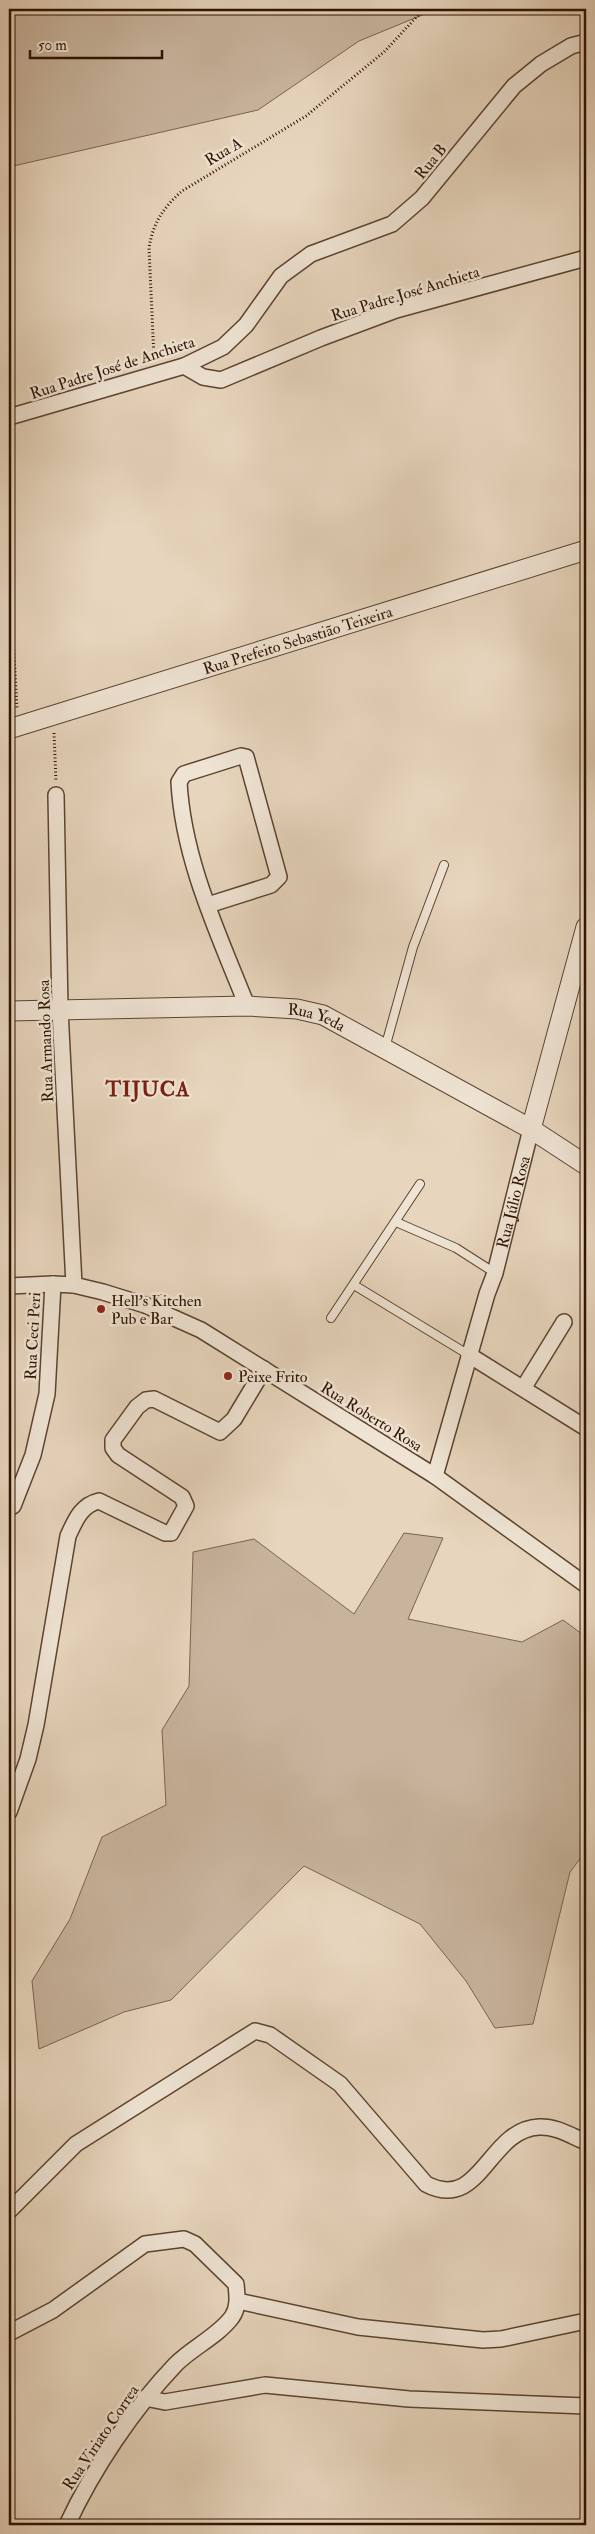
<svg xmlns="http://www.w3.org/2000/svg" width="595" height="2534" viewBox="0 0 595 2534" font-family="'IM FELL Double Pica',serif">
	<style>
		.green { fill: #c8b49d; stroke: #7b634e }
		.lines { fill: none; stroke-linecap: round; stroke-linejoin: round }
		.service-casing { stroke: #5c432f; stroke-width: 10 }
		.minor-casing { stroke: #5c432f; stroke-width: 18 }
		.tertiary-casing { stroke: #5c432f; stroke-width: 21 }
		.path { stroke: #2e1200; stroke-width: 3; stroke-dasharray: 1 2.5; stroke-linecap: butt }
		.service { stroke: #efe4d4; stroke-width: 8 }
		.minor { stroke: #efe4d4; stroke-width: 15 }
		.tertiary { stroke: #efe4d4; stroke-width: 19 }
		.poi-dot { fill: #8f2418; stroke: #efe4d4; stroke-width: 2 }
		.labels { text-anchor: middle; stroke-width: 5; stroke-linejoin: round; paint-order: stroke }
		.street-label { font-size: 16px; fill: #2e1200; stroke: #efe4d4 }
		.poi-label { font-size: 16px; fill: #2e1200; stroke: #efe4d4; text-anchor: start }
		.district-label { font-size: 21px; font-weight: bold; letter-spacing: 1px; fill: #7a1f14; stroke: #efe4d4 }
	</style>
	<rect width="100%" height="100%" fill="#e7d5bd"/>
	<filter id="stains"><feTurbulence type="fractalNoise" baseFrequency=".004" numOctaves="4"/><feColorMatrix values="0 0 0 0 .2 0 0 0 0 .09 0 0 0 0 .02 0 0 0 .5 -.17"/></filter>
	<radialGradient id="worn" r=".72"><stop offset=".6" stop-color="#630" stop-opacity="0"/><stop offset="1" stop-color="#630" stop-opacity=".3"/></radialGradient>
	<!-- green -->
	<g class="green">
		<polygon points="9,9 437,9 359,41 258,110 9,167"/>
		<polygon points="404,1533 443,1538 408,1619 522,1642 563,1620 586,1637 586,1851 570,1872 533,2024 495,2028 466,1981 420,1924 304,1866 171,2000 124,2012 39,2049 32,1981 70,1919 102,1837 166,1805 162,1730 189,1686 193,1552 254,1539 354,1614"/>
	</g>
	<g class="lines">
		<defs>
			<g id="service">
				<polyline points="385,1048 413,947 444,865"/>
				<polyline points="396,1222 456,1248 495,1273"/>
				<polyline points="354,1285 469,1355"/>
				<polyline points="331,1318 420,1184"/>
			</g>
			<g id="minor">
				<polyline points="184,366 203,377 221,380 321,338 396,310 586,258"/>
				<polyline points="9,417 184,366 223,347 246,325 281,276 311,254 392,224 422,198 514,86 541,64 571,46 586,42"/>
				<polyline points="56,795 60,1010 74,1285"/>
				<path d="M208,905L271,885L279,877L246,757L241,756L184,774L179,782C183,860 219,935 247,1006"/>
				<polyline points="9,1286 53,1284 74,1285 103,1292 145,1305 201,1330 435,1476 586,1585"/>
				<polyline points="469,1355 586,1428"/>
				<polyline points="524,1387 564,1322"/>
				<path id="s1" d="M435,1476L487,1294L495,1273L531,1129"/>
				<polyline points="13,1506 33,1455 47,1394 53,1284"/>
				<path d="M9,1812L28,1759L36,1725L68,1536C75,1521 81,1505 99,1501L165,1533H171L186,1506L182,1497L118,1455L113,1448V1440L137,1407L146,1400L154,1399L220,1432L234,1419L264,1369"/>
				<path d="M9,2211L76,2144L255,2031L270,2035L340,2084L426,2184C481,2213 488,2129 539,2127C556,2126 571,2136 586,2142"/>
				<polyline points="238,2301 358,2327 483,2340 501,2339 586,2321"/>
				<path d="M9,2333L53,2310L145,2244L184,2239L195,2244L236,2284C237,2295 239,2307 232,2317C218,2336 193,2347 176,2364C133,2409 93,2469 67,2525"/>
				<polyline points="145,2398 165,2402 265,2385 409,2399 586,2406"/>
			</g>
			<g id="tertiary">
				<path id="s2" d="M9,729L586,550"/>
				<path id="s3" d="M9,1011L247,1006L297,1009L323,1015L531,1129L586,1165"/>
				<polyline points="531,1129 586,927"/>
			</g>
		</defs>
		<!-- service casing -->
		<use href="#service" class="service-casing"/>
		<!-- minor casing -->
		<use href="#minor" class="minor-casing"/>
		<!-- tertiary casing -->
		<use href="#tertiary" class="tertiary-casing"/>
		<!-- path -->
		<g class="path">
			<path d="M154,358L149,248C153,223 163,208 182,191L306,116L384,52L424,9"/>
			<polyline points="10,584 17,708"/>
			<polyline points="54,733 56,781"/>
		</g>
		<!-- service -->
		<use href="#service" class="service"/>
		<!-- minor -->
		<use href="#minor" class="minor"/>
		<!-- tertiary -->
		<use href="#tertiary" class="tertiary"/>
	</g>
	<!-- markers -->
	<g class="poi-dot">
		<circle cx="101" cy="1309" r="5"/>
		<circle cx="228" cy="1376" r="5"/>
	</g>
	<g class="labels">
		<!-- street labels -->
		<g class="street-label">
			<text transform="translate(223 151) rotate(-31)" y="6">Rua A</text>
			<text transform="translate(430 161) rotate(-51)" y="6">Rua B</text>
			<text transform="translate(405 293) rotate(-17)" y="6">Rua Padre José Anchieta</text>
			<text transform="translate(112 367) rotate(-18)" y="6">Rua Padre José de Anchieta</text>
			<text dy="6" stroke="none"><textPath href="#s2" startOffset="302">Rua Prefeito Sebastião Teixeira</textPath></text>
			<text dy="6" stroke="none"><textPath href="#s3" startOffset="309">Rua Yeda</textPath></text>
			<text transform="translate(45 1041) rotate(-92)" y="6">Rua Armando Rosa</text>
			<text dy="6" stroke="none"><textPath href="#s1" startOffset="285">Rua Júlio Rosa</textPath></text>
			<text transform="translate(32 1336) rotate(-87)" y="6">Rua Ceci Peri</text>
			<text transform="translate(372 1416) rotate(32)" y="6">Rua Roberto Rosa</text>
			<text transform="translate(100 2437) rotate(-56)" y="6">Rua Viriato Correa</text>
		</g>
		<!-- poi labels -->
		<g class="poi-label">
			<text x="111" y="1306">Hell's Kitchen<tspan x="111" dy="18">Pub e Bar</tspan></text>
			<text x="238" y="1382">Peixe Frito</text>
		</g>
		<!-- district labels -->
		<g class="district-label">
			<text x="148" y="1096">TIJUCA</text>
		</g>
	</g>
	<!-- margin -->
	<rect width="595" height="2534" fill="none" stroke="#e7d5bd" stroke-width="30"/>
	<rect x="10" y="10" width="575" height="2514" fill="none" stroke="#2e1200" stroke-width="2.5"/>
	<rect x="15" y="15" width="565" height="2504" fill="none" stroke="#2e1200"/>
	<!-- scale -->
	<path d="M30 50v8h132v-8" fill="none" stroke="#2e1200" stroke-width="2.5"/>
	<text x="38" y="50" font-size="15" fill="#2e1200" stroke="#efe4d4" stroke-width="4" paint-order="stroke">50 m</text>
	<rect width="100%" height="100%" filter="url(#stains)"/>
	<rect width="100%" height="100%" fill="url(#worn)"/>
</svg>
